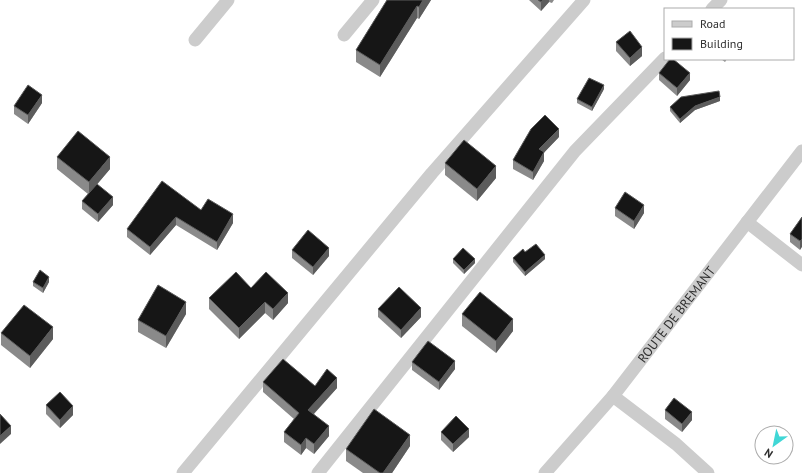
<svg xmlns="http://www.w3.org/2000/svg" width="802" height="473" viewBox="0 0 802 473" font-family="'PT Sans',sans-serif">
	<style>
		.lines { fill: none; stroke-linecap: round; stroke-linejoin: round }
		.minor { stroke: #ccc; stroke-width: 13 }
		.wall { fill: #8a8a8a }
		.shaded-wall { fill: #5c5c5c }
		.building { fill: #161616; stroke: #5c5c5c }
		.labels { text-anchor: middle; stroke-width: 4; stroke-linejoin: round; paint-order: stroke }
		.street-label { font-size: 13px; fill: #2f2f2f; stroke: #fff }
	</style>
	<rect width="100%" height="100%" fill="#fff"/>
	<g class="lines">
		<!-- minor -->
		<g class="minor">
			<polyline points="712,9 721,0"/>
			<polyline points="344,35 373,0"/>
			<polyline points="195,40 228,0"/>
			<polyline points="747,222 802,265"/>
			<polyline points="613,396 676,444 708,473"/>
			<polyline points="183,473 432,173 584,0"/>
			<polyline points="318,473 575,151 665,58"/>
			<path id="s1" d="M545,473L613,396L802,151"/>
		</g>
	</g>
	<!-- wall -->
	<g class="wall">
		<polygon points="387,0 431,0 419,19 417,18 380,77 356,62 356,50"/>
		<polygon points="529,0 554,0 552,3 549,2 541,11"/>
		<polygon points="616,42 642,56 630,66 616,51"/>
		<polygon points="721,59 727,59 725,62"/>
		<polygon points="659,73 690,80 677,96 659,80"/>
		<polygon points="604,89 592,111 577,103 577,99"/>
		<polygon points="720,101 695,110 680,123 670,111 670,107"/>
		<polygon points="42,103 28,124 14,114 14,106"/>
		<polygon points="559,137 544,152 544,161 533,180 513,169 513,160"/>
		<polygon points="57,157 110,169 97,184 113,205 98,222 82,209 82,201 88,194 57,169"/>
		<polygon points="445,163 496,178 477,201 445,175"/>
		<polygon points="615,208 644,213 634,229 615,216"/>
		<polygon points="201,210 233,223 217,250 176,225 150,255 127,237 127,229"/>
		<polygon points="802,217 800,250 790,242 790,234"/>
		<polygon points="292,250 329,256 313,275 292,258"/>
		<polygon points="525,252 545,259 525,276 513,262 513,258"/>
		<polygon points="453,259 475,263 464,274 453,263"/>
		<polygon points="33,282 49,282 43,293 33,286"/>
		<polygon points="251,288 288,303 273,320 265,313 239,339 209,309 209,298"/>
		<polygon points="378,309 421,317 401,338 378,317"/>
		<polygon points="186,314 166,348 138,332 138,320"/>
		<polygon points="462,314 513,331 496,353 462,326"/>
		<polygon points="1,333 53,339 30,368 1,345"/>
		<polygon points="412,362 455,369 439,390 412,370"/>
		<polygon points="263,382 337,388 314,414 329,436 314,454 306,448 301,455 284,442 284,432 294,419 263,392"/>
		<polygon points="46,405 73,415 60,428 46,414"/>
		<polygon points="665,410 692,420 682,432 665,419"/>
		<polygon points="441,432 469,437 453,452 441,440"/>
		<polygon points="410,446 392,473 363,473 346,461 346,449"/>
	</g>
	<!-- shaded-wall -->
	<g class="shaded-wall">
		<polygon points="423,0 431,0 419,19 419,7"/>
		<polygon points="543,0 549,0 549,2 541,11 541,2"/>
		<polygon points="417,6 417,18 380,77 380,65"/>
		<polygon points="642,47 642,56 630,66 630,58"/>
		<polygon points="690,73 690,80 677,96 677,88"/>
		<polygon points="604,85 604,89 592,111 592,107"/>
		<polygon points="42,95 42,103 28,124 28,115"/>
		<polygon points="720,97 720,101 695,110 680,123 680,119 695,106"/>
		<polygon points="559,129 559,137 539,158 539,149"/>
		<polygon points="544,152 544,161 533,180 533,172"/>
		<polygon points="110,157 110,169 89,194 89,182"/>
		<polygon points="496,166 496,178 477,201 477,189"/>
		<polygon points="113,197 113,205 98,222 98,214"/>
		<polygon points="644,205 644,213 634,229 634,221"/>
		<polygon points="233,214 233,223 217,250 217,242"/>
		<polygon points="176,217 176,225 150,255 150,247"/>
		<polygon points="802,239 802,247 800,250 800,241"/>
		<polygon points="329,248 329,256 313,275 313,267"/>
		<polygon points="545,255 545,259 525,276 525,272"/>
		<polygon points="475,259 475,263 464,274 464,270"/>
		<polygon points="49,277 49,282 43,293 43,288"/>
		<polygon points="288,293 288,303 273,320 273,309"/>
		<polygon points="186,302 186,314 166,348 166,336"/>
		<polygon points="265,302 265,313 239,339 239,328"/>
		<polygon points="421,308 421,317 401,338 401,330"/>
		<polygon points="513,319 513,331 496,353 496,341"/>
		<polygon points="53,327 53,339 30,368 30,356"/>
		<polygon points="455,361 455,369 439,390 439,382"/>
		<polygon points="337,378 337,388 308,420 308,410"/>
		<polygon points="73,406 73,415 60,428 60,420"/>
		<polygon points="692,412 692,420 682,432 682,424"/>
		<polygon points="11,426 11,434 0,444 0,436"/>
		<polygon points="329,426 329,436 314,454 314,444"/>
		<polygon points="469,429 469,437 453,452 453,444"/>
		<polygon points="410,435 410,446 392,473 383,473"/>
		<polygon points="306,438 306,448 301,455 301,445"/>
	</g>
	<!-- building -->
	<g class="building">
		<polygon points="387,0 423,0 419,7 417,6 380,65 356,50"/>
		<polygon points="538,0 543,0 541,2"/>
		<polygon points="630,31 642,47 630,58 616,42"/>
		<polygon points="670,59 673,59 690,73 677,88 659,73"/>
		<polygon points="589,78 604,85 592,107 577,99"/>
		<polygon points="28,85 42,95 28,115 14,106"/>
		<polygon points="719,91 720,97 695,106 680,119 670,107 681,97"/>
		<polygon points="545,115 559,129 539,149 544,152 533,172 513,160 531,129"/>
		<polygon points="78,131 110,157 89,182 57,157"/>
		<polygon points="464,140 496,166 477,189 445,163"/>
		<polygon points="162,181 201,210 208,199 233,214 217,242 176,217 150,247 127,229"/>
		<polygon points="97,184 113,197 98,214 82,201"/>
		<polygon points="625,192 644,205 634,221 615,208"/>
		<polygon points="802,217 802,239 800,241 790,234"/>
		<polygon points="308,230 329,248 313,267 292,250"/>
		<polygon points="536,244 545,255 525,272 513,258 523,249 525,252"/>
		<polygon points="463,248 475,259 464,270 453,259"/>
		<polygon points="40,270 49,277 43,288 33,282"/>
		<polygon points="236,272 251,288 266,272 288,293 273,309 265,302 239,328 209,298"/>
		<polygon points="158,285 186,302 166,336 138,320"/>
		<polygon points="399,287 421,308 401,330 378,309"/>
		<polygon points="480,292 513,319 496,341 462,314"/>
		<polygon points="24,305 53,327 30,356 1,333"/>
		<polygon points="428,341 455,361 439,382 412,362"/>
		<polygon points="283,359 315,386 327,369 337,378 308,410 329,426 314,444 306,438 301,445 284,432 299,413 263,382"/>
		<polygon points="60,392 73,406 60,420 46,405"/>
		<polygon points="674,398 692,412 682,424 665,410"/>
		<polygon points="374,409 410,435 383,473 380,473 346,449"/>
		<polygon points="0,414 11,426 0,436"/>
		<polygon points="456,416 469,429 453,444 441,432"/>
	</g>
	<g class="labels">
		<!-- street labels -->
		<g class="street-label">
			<text dy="5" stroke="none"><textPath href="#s1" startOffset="206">ROUTE DE BREMANT</textPath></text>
		</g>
	</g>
	<!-- legend -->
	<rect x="664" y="8" width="130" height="52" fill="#ffffff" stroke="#acacac"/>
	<rect x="672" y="21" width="20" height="6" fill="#cccccc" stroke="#acacac"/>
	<text x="700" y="28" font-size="12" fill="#2f2f2f">Road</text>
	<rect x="672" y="38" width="20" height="12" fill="#161616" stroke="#acacac"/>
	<text x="700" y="48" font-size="12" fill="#2f2f2f">Building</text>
	<!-- north arrow -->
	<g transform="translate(774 445) rotate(213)"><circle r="19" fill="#ffffff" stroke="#acacac"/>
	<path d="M0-3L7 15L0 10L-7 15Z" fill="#40d7d6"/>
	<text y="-6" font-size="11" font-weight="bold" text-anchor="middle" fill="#2f2f2f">N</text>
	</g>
</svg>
